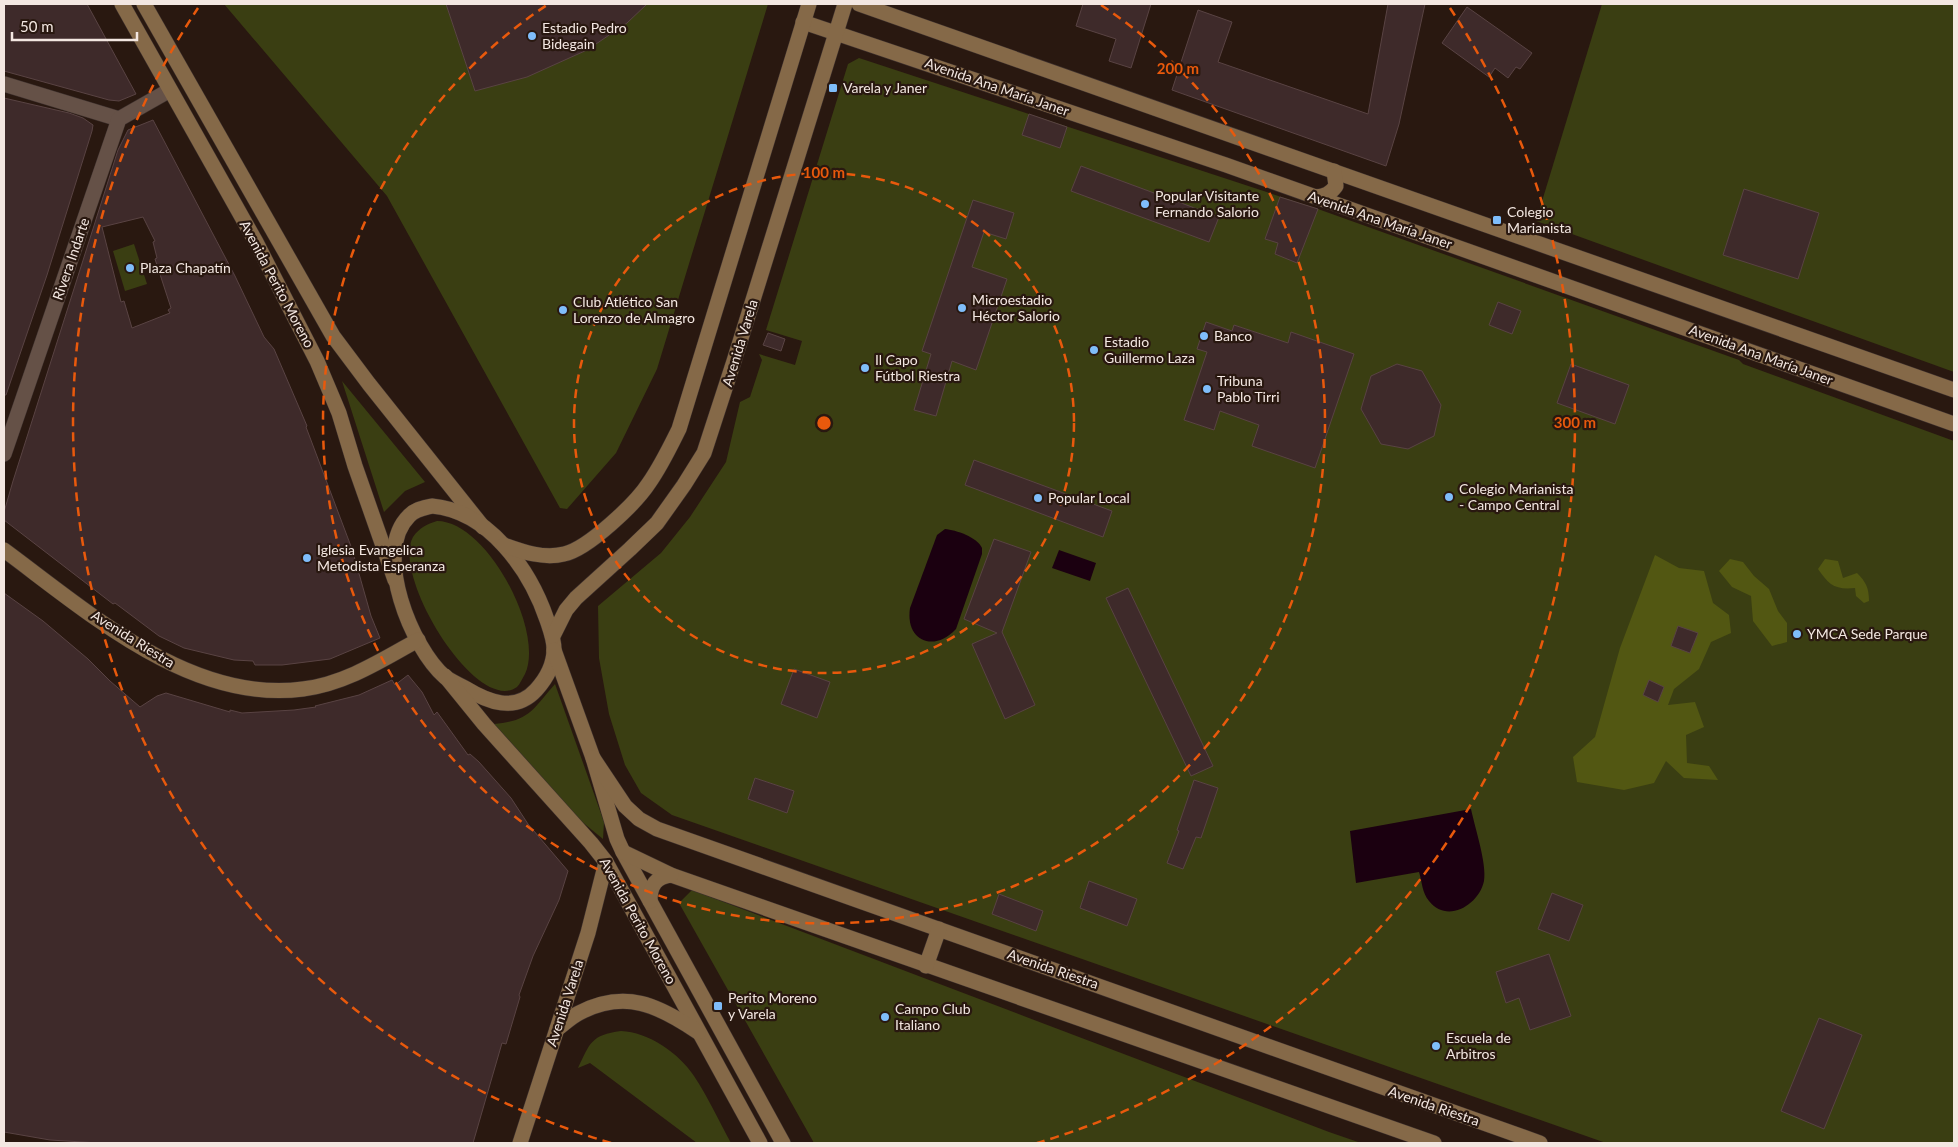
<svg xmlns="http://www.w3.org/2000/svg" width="1958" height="1147" viewBox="0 0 1958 1147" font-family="Lato,sans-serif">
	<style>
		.green { fill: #3a3e12 }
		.forest { fill: #525712 }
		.water { fill: #1b0010 }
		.building { fill: #3e2a2a; stroke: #594343; fill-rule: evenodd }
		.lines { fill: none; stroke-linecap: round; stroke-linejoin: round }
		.street-casing { stroke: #3e312e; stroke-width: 16 }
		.secondary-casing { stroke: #3e312e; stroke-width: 16 }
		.street { stroke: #655147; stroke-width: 15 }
		.secondary { stroke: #856948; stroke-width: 15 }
		.ring { fill: none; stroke: #e8590c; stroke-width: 2.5; stroke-dasharray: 9 6 }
		.poi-dot { fill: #7fbdfa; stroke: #291810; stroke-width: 2 }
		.labels { text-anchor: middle; stroke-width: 4.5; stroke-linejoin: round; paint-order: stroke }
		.poi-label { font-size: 14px; fill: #f3e7e1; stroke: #291810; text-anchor: start }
		.street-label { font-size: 14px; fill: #f3e7e1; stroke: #291810 }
		.centre { fill: #e8590c; stroke: #291810; stroke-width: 2.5 }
		.ring-label { font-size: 15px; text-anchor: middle; font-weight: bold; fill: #e8590c; stroke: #291810; stroke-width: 4.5; stroke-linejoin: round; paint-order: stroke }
	</style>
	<rect width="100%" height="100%" fill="#291810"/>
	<!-- green -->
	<g class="green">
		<polygon points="224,4 768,4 657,369 616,453 567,509 560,508 387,196"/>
		<polygon points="1602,4 1954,4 1954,372 1536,221"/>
		<polygon points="859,58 1318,209 1739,360 1743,364 1954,441 1954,1143 1606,1143 672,815 641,793 625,765 609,714 599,658 598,606 661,553 690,517 726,462 740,402 750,397 762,360 759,354 795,365 802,341 766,330 848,64"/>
		<polygon points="134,244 147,284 125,291 113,251"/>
		<polygon points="342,381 425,482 405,491 384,512"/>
		<path d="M437,521C487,521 545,632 525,674C522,679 520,684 517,687C477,716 391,576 413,537C419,528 427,524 437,521Z"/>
		<path d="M555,684L604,822L603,839L581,821L494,724C530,721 533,709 555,684Z"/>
		<polygon points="692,890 1329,1132 1361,1143 814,1143 679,903"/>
		<path d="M621,1031C648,1032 679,1053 694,1076C708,1097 719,1121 731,1143H697L590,1063L578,1068C590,1043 591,1035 621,1031Z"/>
	</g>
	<!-- forest -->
	<g class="forest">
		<polygon points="1655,555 1679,568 1704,571 1713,603 1729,615 1731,633 1711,642 1699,669 1674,689 1668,705 1695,702 1704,727 1686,735 1687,763 1709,766 1718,780 1684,778 1666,761 1654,783 1624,790 1577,782 1573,757 1595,737 1620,648"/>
		<polygon points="1730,559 1743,562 1754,576 1769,589 1778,611 1787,623 1787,642 1772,646 1753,621 1751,596 1732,587 1719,571"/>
		<path d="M1825,559L1838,561L1843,578L1857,573C1866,582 1869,588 1869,601L1864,603L1856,596L1855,588C1835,590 1829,585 1818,569Z"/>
	</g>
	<!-- water -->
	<g class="water">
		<path d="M945,529C956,530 977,537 982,548V554L956,629C934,653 905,641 910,608L937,535Z"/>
		<polygon points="1059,550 1096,563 1090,581 1052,568"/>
		<path d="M1471,809C1475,828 1487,864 1484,881C1479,905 1447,924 1429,901C1422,893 1422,881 1419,872L1356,883L1350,831Z"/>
	</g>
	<!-- building -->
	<g class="building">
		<polygon points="4,4 87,4 136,94 119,101 109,100 4,71"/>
		<polygon points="446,4 647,4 627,23 587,50 527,77 475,91"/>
		<polygon points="1083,4 1151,4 1131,68 1109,61 1116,39 1076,26"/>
		<polygon points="1388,4 1425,4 1399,124 1386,166 1172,90 1198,10 1232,22 1218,62 1368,114"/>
		<polygon points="1467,7 1532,53 1520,69 1516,67 1508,78 1495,68 1489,77 1442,43"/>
		<polygon points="4,98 69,113 83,118 93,125 92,131 47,275 6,395 4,395"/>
		<polygon points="1029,114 1067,127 1060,148 1022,135"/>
		<path d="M153,120L235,276L264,337L274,349L307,426L306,427L352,549L371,616L380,638L330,659L282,665H255L253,661L234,660L184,648L159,636L115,603L113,604L4,520V512L13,481L118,150L128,130ZM143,217L155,241L153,242L157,258L155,259L171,308L168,310L170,313L132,328L124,301L121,302L102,227Z"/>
		<polygon points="1081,166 1219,217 1209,242 1071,191"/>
		<polygon points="1744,189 1819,213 1798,279 1723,255"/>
		<polygon points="1280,197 1318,209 1297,263 1275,254 1278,243 1265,239"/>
		<polygon points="973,200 1014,213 1006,239 984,232 972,267 1007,279 976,370 952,361 936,416 914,410 931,354 922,351"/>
		<polygon points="1498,302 1521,311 1512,334 1489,325"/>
		<polygon points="1206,322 1232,331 1234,325 1288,343 1291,332 1354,354 1315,468 1252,446 1259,425 1220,411 1214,430 1184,420 1207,352 1197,349"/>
		<polygon points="768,333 785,339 781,351 763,345"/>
		<polygon points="1397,364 1422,371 1441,405 1434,436 1408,449 1381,444 1361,409 1371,376"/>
		<polygon points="1571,364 1629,385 1615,424 1557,403"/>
		<polygon points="974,460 1112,511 1103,537 965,485"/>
		<polygon points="994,539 1031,552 1002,632 1035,705 1005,719 972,644 997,633 964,619"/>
		<polygon points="1128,588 1213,766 1191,776 1106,598"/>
		<polygon points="4,593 43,621 88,659 110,681 140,707 157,696 166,693 230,712 230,710 242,713 294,710 316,707 315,706 359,695 392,680 395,685 408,675 422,692 434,715 437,712 468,755 470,754 479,762 511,798 528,824 568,871 559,900 533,956 519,995 520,997 506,1044 502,1043 473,1143 99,1143 50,1140 4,1132"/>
		<polygon points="1678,626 1698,633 1690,653 1671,646"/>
		<polygon points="794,669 830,682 817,718 781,704"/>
		<polygon points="1649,680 1664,687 1658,702 1643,695"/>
		<polygon points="755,778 794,791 787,813 748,799"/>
		<polygon points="1194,780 1218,788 1201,838 1196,837 1183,869 1167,863 1179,831 1177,830"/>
		<polygon points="1089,881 1137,899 1127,926 1080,908"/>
		<polygon points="1552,893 1583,905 1569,941 1538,929"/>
		<polygon points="999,894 1043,911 1036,931 992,914"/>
		<polygon points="1549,954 1571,1016 1530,1030 1519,998 1506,1003 1496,972"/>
		<polygon points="1819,1018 1862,1035 1824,1129 1781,1111"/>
	</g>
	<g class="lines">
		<defs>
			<g id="street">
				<polyline points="4,84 119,119"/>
				<polyline points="4,454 119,119 170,90"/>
			</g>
			<g id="secondary">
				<polyline points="122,4 256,242 317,361 339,413 355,466 395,580"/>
				<polyline points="144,4 333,336 369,384 483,527"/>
				<polyline points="859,4 1954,390"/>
				<polyline points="803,22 1226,165 1954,424"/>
				<path d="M1316,197C1325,196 1330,194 1336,186L1334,171"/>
				<path d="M432,506C489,511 530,570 547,620C550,629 554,639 554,649C554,664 546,679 536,690C515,713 488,702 465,688C459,685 451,681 445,677C412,649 372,552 409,516C415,509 424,508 432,506Z"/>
				<path d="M504,545C523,552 544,559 564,554C588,549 636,503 649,483C661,466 670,447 679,429L809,4"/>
				<path d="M4,550C88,612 191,704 303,689C345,684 382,660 418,640"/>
				<polyline points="553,636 566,610 576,598 630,549 657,523 684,485 704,453 734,361 845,4"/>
				<polyline points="554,650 593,758 617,839 623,852 783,1143"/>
				<polyline points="445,676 484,724 591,843 606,862 760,1143"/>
				<polyline points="593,758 625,806 639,819 657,829 1540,1143"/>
				<polyline points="623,852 671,875 1434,1143"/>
				<path d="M650,901C650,885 656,877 671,875"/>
				<polyline points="926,966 939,929"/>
				<path d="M557,1029C564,1024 571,1017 579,1013C625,989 658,1005 698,1032"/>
				<polyline points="520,1143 588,933 606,862"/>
			</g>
		</defs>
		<!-- street casing -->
		<use href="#street" class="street-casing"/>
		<!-- secondary casing -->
		<use href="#secondary" class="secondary-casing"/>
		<!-- street -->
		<use href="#street" class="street"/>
		<!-- secondary -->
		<use href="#secondary" class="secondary"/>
	</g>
	<!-- distance rings -->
	<g class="ring">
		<circle cx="824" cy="423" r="250"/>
		<path d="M1101 5A501 501 0 1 1 547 5"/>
		<path d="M611 1143A751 751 0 0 1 198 8M1450 8A751 751 0 0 1 1037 1143"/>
	</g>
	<!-- markers -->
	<g class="poi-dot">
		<circle cx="532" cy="36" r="5"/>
		<rect x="828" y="83" width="10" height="10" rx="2.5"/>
		<circle cx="1145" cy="204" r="5"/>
		<rect x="1492" y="215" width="10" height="10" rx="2.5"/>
		<circle cx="130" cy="268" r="5"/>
		<circle cx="962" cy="308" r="5"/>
		<circle cx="563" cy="310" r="5"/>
		<circle cx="1204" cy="336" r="5"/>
		<circle cx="1094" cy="350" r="5"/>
		<circle cx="865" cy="368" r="5"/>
		<circle cx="1207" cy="389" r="5"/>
		<circle cx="1449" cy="497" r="5"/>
		<circle cx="1038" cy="498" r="5"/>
		<circle cx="307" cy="558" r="5"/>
		<circle cx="1797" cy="634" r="5"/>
		<rect x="713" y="1001" width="10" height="10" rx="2.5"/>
		<circle cx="885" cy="1017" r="5"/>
		<circle cx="1436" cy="1046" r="5"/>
	</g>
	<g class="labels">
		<!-- poi labels -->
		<g class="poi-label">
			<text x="542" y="33">Estadio Pedro<tspan x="542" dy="16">Bidegain</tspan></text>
			<text x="843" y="93">Varela y Janer</text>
			<text x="1155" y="201">Popular Visitante<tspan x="1155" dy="16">Fernando Salorio</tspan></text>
			<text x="1507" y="217">Colegio<tspan x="1507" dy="16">Marianista</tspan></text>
			<text x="140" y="273">Plaza Chapatín</text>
			<text x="972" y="305">Microestadio<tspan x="972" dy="16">Héctor Salorio</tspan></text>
			<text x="573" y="307">Club Atlético San<tspan x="573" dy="16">Lorenzo de Almagro</tspan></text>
			<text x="1214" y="341">Banco</text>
			<text x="1104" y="347">Estadio<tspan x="1104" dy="16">Guillermo Laza</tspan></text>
			<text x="875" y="365">Il Capo<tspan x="875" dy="16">Fútbol Riestra</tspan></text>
			<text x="1217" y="386">Tribuna<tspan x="1217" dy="16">Pablo Tirri</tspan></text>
			<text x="1459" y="494">Colegio Marianista<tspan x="1459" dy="16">- Campo Central</tspan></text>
			<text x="1048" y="503">Popular Local</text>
			<text x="317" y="555">Iglesia Evangelica<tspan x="317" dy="16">Metodista Esperanza</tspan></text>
			<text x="1807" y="639">YMCA Sede Parque</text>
			<text x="728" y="1003">Perito Moreno<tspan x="728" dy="16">y Varela</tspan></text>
			<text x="895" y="1014">Campo Club<tspan x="895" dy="16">Italiano</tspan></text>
			<text x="1446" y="1043">Escuela de<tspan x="1446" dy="16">Arbitros</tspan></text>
		</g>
		<!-- street labels -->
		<g class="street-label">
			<text transform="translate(997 87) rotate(19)" y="5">Avenida Ana María Janer</text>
			<text transform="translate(1380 220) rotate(19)" y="5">Avenida Ana María Janer</text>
			<text transform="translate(71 259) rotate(-71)" y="5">Rivera Indarte</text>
			<text transform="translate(277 284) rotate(62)" y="5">Avenida Perito Moreno</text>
			<text transform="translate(740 343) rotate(-73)" y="5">Avenida Varela</text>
			<text transform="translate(1761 355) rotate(20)" y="5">Avenida Ana María Janer</text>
			<text transform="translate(133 639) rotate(32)" y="5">Avenida Riestra</text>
			<text transform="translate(638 921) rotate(61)" y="5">Avenida Perito Moreno</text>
			<text transform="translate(1053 969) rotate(19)" y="5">Avenida Riestra</text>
			<text transform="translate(565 1003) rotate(-72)" y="5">Avenida Varela</text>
			<text transform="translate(1434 1106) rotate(19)" y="5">Avenida Riestra</text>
		</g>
	</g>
	<circle cx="824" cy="423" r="8" class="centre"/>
	<g class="ring-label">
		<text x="1178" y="74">200 m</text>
		<text x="824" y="178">100 m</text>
		<text x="1575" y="428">300 m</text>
	</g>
	<!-- border -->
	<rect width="1958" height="1147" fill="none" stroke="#f3e7e1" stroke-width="10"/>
	<!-- scale -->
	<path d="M12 32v8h125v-8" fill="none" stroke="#f3e7e1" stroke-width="2.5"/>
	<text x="20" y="32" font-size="15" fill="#f3e7e1" stroke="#291810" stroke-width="4" paint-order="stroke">50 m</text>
</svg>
